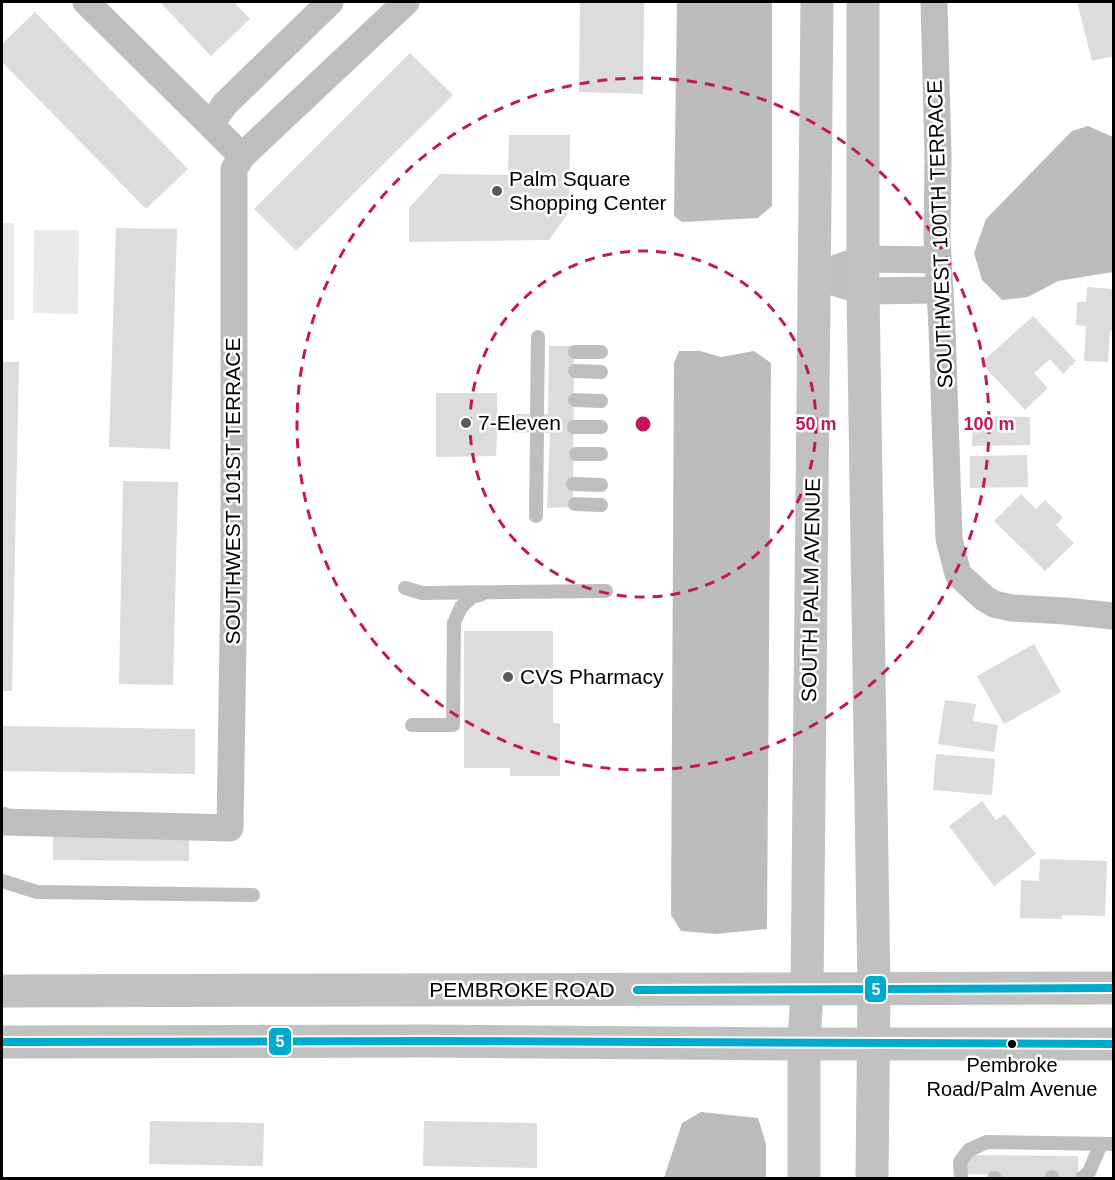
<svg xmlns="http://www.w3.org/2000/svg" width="1115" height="1180" viewBox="0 0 1115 1180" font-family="Helvetica,sans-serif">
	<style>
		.green { fill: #eaeaea }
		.water { fill: #bcbcbc }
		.building { fill: #dcdcdc }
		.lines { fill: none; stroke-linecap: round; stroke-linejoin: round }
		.service { stroke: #bebebe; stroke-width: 14 }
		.minor { stroke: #bebebe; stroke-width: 27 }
		.secondary { stroke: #c1c1c1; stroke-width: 33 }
		.bus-1-casing { stroke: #fff; stroke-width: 12 }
		.bus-1 { stroke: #00a9ce; stroke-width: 8 }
		.ring { fill: none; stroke: #c2185b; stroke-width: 3; stroke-dasharray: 10 8 }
		.poi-dot { fill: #595959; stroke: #fff; stroke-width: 2 }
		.bus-dot { fill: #000; stroke: #fff; stroke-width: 2 }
		.labels { text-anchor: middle; stroke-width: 5; stroke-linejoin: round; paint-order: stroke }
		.bus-label { font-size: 20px; fill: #000; stroke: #fff }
		.poi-label { font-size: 21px; fill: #000; stroke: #fff; text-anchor: start }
		.street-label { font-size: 21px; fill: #000; stroke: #fff }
		.centre { fill: #c2185b; stroke: #fff; stroke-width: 3 }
		.ring-label { font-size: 18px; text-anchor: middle; font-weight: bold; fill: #c2185b; stroke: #fff; stroke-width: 5; stroke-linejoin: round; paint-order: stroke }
		.line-badge { stroke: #fff; stroke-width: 2 }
		.badge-label { font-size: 16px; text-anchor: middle; font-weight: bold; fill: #fff }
	</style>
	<rect width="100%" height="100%" fill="#fff"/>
	<!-- green -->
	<g class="green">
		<rect x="2" y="223" width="12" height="97"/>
		<polygon points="34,230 79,230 78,314 33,313"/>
	</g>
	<!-- water -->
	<g class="water">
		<polygon points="677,2 772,2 772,206 758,218 682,222 674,216"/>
		<polygon points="1088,126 1113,137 1113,272 1058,281 1028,297 1002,300 982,280 974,253 986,219 1072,131"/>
		<polygon points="679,351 700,351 721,357 754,351 771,363 767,929 716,934 681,931 671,915 674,363"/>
		<polygon points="701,1112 758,1118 766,1144 766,1178 664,1178 682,1123"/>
	</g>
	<!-- building -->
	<g class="building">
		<polygon points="160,2 234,2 250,19 211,56"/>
		<polygon points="580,2 644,2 643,94 579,92"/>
		<polygon points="1077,2 1114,2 1114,56 1092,61"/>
		<polygon points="35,12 188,169 146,209 2,62 2,44"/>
		<polygon points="410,53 453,95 296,251 254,209"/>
		<polygon points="509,135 570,135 569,212 549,240 409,242 409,208 440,174 508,175"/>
		<polygon points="116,228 177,229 170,449 109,447"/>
		<polygon points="1087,287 1114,289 1114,331 1110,331 1108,362 1084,361 1086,326 1076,325 1077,302 1086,302"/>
		<polygon points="1033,316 1076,361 1063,374 1050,359 1034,373 1048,388 1025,410 981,363"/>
		<polygon points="549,346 574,346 573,507 547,508 550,433 497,432 496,456 436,457 436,393 497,393 497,414 548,414"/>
		<polygon points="2,362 19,362 12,691 2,691"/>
		<polygon points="973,416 1030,417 1030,445 972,446"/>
		<polygon points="1027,455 1028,487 970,488 970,456"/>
		<polygon points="123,481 178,482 173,685 119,684"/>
		<polygon points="1021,494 1036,509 1045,500 1063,518 1056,525 1074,543 1045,571 994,521"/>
		<polygon points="464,631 553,631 553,722 560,724 560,776 510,776 510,768 464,768"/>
		<polygon points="1034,644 1061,692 1004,724 977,676"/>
		<polygon points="945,700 976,704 973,721 998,725 994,752 938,744"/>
		<polygon points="2,726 195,729 195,774 2,771"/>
		<polygon points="936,754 995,759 992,795 933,790"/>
		<polygon points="982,801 996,820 1005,814 1036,854 994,886 949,826"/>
		<polygon points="53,834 189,836 189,861 53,860"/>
		<polygon points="1040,859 1107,861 1105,916 1062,915 1062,919 1020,918 1021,880 1039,881"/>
		<polygon points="150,1121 264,1123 263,1166 149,1164"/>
		<polygon points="424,1121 537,1123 537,1168 423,1166"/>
		<polygon points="965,1155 1078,1156 1078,1178 1000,1178 1000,1175 965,1174"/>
	</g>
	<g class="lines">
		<!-- service -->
		<g class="service">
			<polyline points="575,352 601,352"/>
			<polyline points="575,371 601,372"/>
			<polyline points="575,400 601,401"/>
			<polyline points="537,413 538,337"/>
			<polyline points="574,427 601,427"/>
			<polyline points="576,454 601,454"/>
			<polyline points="573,484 601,485"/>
			<polyline points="575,504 601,505"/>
			<polyline points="536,516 537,433"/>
			<polyline points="405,588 422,593 606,591"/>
			<polyline points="412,725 453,725 454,623 461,607 472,597 482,594"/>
			<polyline points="2,881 37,892 253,895"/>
			<polyline points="961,1178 960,1162 969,1150 987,1142 1114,1144"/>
			<polyline points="994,1178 995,1178"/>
			<polyline points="1052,1178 1052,1177"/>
			<polyline points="1082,1178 1089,1172 1101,1144"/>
		</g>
		<!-- minor -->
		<g class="minor">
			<polyline points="86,2 242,156"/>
			<polyline points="934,2 938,156 937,239 942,328 949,539 958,574 984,598 994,604 1012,608 1065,611 1114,616"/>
			<polyline points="211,124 225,104 330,2"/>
			<polyline points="813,276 863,291 940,290"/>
			<polyline points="813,276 863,259 938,260"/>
			<polyline points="2,820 4,822 230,828 234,578 234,169 242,156 406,2"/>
		</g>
		<!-- secondary -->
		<g class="secondary">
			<polyline points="863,2 863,291 874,990 872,1178"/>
			<polyline points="2,991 1114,988"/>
			<polyline points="2,1042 428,1041 804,1044 1114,1044"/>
			<polyline points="804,1178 804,1044 807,990 817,2"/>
		</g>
		<defs>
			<g id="bus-1">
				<polyline points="637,990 1114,988"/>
				<polyline points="2,1042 428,1041 1114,1044"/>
			</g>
		</defs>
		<!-- bus-1 casing -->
		<use href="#bus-1" class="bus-1-casing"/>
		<!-- bus-1 -->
		<use href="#bus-1" class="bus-1"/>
	</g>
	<!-- distance rings -->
	<g class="ring">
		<circle cx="643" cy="424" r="173"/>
		<circle cx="643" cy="424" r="346"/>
	</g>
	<!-- markers -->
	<g class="poi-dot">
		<circle cx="497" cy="191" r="6"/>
		<circle cx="466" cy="423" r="6"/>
		<circle cx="508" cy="677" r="6"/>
	</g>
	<circle class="bus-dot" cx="1012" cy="1044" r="5"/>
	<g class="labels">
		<!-- bus labels -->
		<g class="bus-label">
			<text x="1012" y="1072">Pembroke<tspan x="1012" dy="24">Road/Palm Avenue</tspan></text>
		</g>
		<!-- poi labels -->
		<g class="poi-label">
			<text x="509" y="186">Palm Square<tspan x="509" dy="24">Shopping Center</tspan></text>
			<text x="478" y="430">7-Eleven</text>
			<text x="520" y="684">CVS Pharmacy</text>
		</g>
		<!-- street labels -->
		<g class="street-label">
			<text transform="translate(940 234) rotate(-92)" y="7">SOUTHWEST 100TH TERRACE</text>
			<text transform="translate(233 491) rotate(-90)" y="7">SOUTHWEST 101ST TERRACE</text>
			<text transform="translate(811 590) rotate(-89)" y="7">SOUTH PALM AVENUE</text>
			<text x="522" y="997">PEMBROKE ROAD</text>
		</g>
	</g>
	<circle cx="643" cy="424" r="9" class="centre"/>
	<g class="ring-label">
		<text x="816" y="430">50 m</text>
		<text x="989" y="430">100 m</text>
	</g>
	<g class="line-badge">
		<rect x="864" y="975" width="23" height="28" rx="6" fill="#00a9ce"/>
		<rect x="268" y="1027" width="24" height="29" rx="6" fill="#00a9ce"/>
	</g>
	<g class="badge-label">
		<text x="876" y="995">5</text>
		<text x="280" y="1047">5</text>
	</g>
	<!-- border -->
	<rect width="1115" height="1180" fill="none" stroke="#000000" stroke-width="6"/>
</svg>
